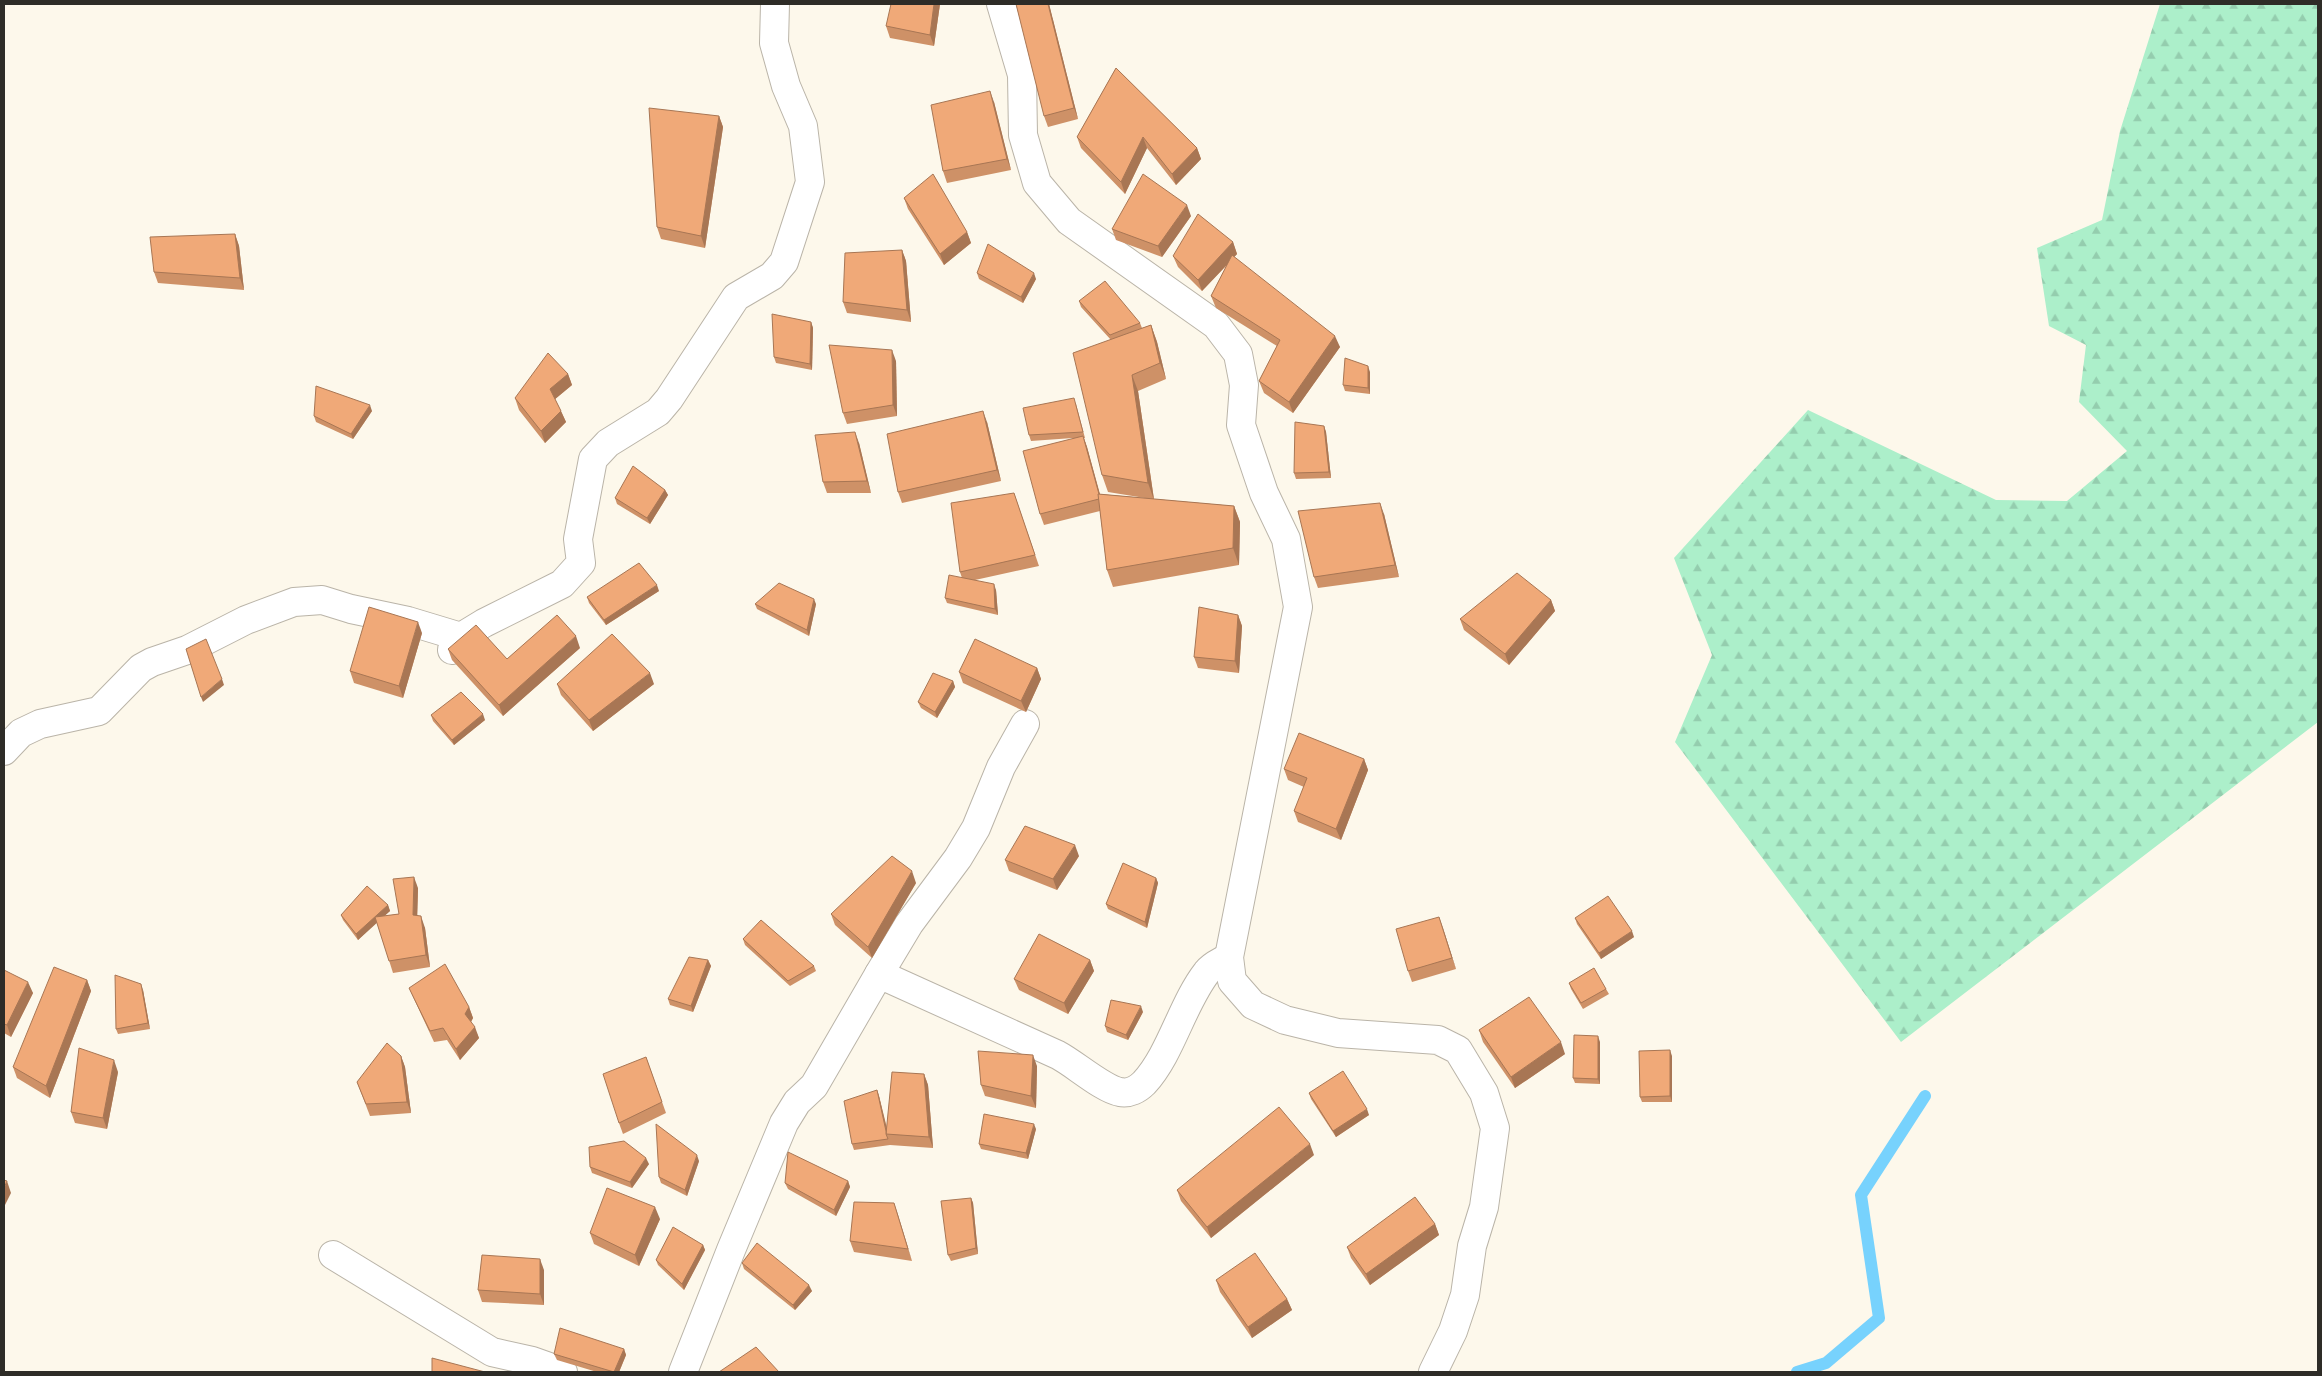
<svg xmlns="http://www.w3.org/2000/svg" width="2322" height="1376" viewBox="0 0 2322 1376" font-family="Bitter,serif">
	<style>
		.forest { fill: url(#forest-firs) }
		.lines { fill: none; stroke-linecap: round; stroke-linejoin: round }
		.stream { stroke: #77d2fd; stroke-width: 12 }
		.minor-casing { stroke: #bab4a8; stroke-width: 30 }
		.minor { stroke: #fff; stroke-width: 28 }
		.wall { fill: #ce9167 }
		.shaded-wall { fill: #a87654 }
		.building { fill: #f0a978; stroke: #a87654 }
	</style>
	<defs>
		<pattern id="forest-firs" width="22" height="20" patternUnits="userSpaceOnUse" patternTransform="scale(1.25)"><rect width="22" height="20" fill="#acefca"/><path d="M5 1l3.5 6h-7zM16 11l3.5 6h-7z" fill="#94cdae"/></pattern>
	</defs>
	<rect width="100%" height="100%" fill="#fdf8eb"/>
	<!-- forest -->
	<polygon class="forest" points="2160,4 2318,4 2318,722 1901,1042 1675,742 1712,655 1674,558 1808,410 1996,500 2067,501 2127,451 2079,402 2086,345 2049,326 2037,248 2102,220 2120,131"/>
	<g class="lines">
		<!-- stream -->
		<polyline class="stream" points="1797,1372 1826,1363 1879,1318 1861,1195 1925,1096"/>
		<defs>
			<g id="minor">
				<polyline points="1001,4 1022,75 1023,135 1037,183 1069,221 1216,325 1238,354 1244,385 1241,425 1264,493 1286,539 1298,607 1229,957 1232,981 1253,1005 1285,1020 1338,1033 1438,1040 1458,1050 1484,1093 1495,1128 1484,1207 1472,1246 1465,1295 1453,1331 1433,1372"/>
				<polyline points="452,650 461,637 484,623 562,584 581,563 578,539 593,459 608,443 658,412 669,399 736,297 772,276 784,262 810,182 803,126 786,86 774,43 775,4"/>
				<polyline points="4,751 21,733 40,724 99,711 141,668 152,662 187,650 246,620 294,602 322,600 351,609 408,621 461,637"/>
				<polyline points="879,974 909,924 958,858 976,828 1001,767 1025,724"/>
				<polyline points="333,1255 492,1352 532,1361 563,1372"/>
				<path d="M683,1372L731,1250L784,1123L797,1102L814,1086L821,1074L879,974L1058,1055C1075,1064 1103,1089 1120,1092C1129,1094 1138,1089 1144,1083C1171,1054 1182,1004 1207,972C1212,965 1221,962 1229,957"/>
			</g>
		</defs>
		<!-- minor casing -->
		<use href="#minor" class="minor-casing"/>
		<!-- minor -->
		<use href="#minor" class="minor"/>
	</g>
	<!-- wall -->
	<g class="wall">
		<polygon points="940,4 934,46 890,38 886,26"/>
		<polygon points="1049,4 1078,119 1048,127 1044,116"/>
		<polygon points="1116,68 1197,148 1201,159 1176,185 1147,148 1125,194 1081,148 1077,137"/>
		<polygon points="994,102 1011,170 947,183 943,171"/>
		<polygon points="719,116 723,127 705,248 661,239 657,227"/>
		<polygon points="904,198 967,232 971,243 944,265 908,209"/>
		<polygon points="1191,216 1162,257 1116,240 1112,229"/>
		<polygon points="235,234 239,246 244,290 158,283 154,272"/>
		<polygon points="1233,242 1237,254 1234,257 1340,347 1293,413 1264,393 1259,381 1277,346 1216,308 1211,296 1227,265 1202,291 1178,267 1173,256"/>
		<polygon points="902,250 906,261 911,322 847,313 843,302"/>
		<polygon points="977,273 1036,279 1023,303 979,279"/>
		<polygon points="1079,301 1140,323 1142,328 1151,325 1157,342 1166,379 1138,391 1154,499 1234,506 1240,522 1239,565 1113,587 1107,570 1100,511 1044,525 1040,514 1073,438 1031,441 1029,435 1076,404 1085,438 1084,438 1087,447 1100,494 1145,498 1108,492 1102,475 1111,340 1081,307"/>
		<polygon points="811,322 813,328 812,370 776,363 774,357"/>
		<polygon points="896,361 897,416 847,424 843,413"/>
		<polygon points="1370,372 1370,394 1345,391 1343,385"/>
		<polygon points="568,374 572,385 555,399 566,422 545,443 519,410 515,398"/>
		<polygon points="372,411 353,439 316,422 314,416"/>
		<polygon points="987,422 1001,481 902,503 898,492"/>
		<polygon points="1324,426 1326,432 1331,478 1296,479 1294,473"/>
		<polygon points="859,443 871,493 827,493 823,482"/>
		<polygon points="665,490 668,495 650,524 617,504 615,498"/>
		<polygon points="1014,493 1039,566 975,580 996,590 998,615 947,603 945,598 962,578 960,572"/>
		<polygon points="1384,514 1399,577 1318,588 1314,577"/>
		<polygon points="659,591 606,625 589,603 587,597"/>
		<polygon points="1551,600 1555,611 1509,665 1464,630 1460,619"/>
		<polygon points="755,604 816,604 809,636 757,609"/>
		<polygon points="1238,615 1242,626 1239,673 1198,668 1194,657"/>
		<polygon points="422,633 403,698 354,683 350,671"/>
		<polygon points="580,648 503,716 452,660 448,649 507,659"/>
		<polygon points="1037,668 1041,679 1026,712 963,683 959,672"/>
		<polygon points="953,681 955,687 937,718 921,708 918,702"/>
		<polygon points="557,684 654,684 593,731 561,695"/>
		<polygon points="431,715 485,720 454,745 433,721"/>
		<polygon points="1364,759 1368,770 1341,840 1298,822 1294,811 1304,787 1288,780 1284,769"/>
		<polygon points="1079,856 1057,890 1009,871 1005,860"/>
		<polygon points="1156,878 1158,883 1147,928 1108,909 1106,904"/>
		<polygon points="916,883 872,958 835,925 831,914"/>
		<polygon points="418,888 417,916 425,928 430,967 393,973 377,922 358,940 343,920 341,915 388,905 390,911 384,916 399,914"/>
		<polygon points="1439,917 1456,969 1412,982 1408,971"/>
		<polygon points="1575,918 1634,937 1601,959 1577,924"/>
		<polygon points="743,939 814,966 816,971 790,986 745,945"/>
		<polygon points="708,960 711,966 693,1012 670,1005 668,999"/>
		<polygon points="1090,960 1094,971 1068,1014 1019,990 1014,979"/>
		<polygon points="4,970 33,993 11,1037 4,1033"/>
		<polygon points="87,980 91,991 50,1098 17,1078 13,1067"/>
		<polygon points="1569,983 1606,989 1609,994 1583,1009 1571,989"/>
		<polygon points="409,988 469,1007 473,1018 471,1022 479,1038 460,1060 447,1040 434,1042 414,999"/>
		<polygon points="143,990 150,1029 118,1034 116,1029"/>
		<polygon points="1143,1012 1128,1040 1107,1032 1105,1026"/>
		<polygon points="1479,1030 1565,1054 1515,1088 1483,1042"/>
		<polygon points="1600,1042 1600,1084 1575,1083 1573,1078"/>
		<polygon points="401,1056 405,1067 411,1113 370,1116 357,1082"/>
		<polygon points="1672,1056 1672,1102 1642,1102 1640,1097"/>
		<polygon points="646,1057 666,1113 623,1134 619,1123"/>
		<polygon points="1037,1066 1036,1108 985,1096 981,1085"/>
		<polygon points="118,1072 107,1129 75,1123 71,1112"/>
		<polygon points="924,1074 928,1085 933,1148 890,1145 854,1150 852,1144 877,1090 879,1096 887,1128"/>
		<polygon points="1309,1093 1369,1115 1336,1137 1311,1099"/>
		<polygon points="1036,1129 1028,1159 981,1149 979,1144"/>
		<polygon points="1314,1155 1211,1238 1181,1201 1177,1190"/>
		<polygon points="699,1161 687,1196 661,1183 659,1177"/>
		<polygon points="649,1164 632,1188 592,1173 590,1167"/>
		<polygon points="848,1181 850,1187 836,1216 788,1189 785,1183"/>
		<polygon points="971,1198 973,1203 978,1254 951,1261 948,1255"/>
		<polygon points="894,1203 912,1261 854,1252 850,1241"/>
		<polygon points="660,1219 639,1266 594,1244 590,1233"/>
		<polygon points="1435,1224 1439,1235 1370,1285 1351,1258 1347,1247"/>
		<polygon points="703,1245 705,1250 684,1290 658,1265 656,1260"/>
		<polygon points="742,1263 812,1291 795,1310 744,1269"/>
		<polygon points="544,1270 544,1305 482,1302 478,1290"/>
		<polygon points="1216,1280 1287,1299 1292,1310 1252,1338 1220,1292"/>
		<polygon points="624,1349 626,1355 619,1372 597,1372 557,1360 554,1354"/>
	</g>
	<!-- shaded-wall -->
	<g class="shaded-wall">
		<polygon points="934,4 940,4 934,46 930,35"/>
		<polygon points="1048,4 1049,4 1078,119 1074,108"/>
		<polygon points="990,91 994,102 1011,170 1007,159"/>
		<polygon points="719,116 723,127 705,248 701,236"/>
		<polygon points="1143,137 1147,148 1125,194 1121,182"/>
		<polygon points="1197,148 1201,159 1176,185 1172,174"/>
		<polygon points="1187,205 1191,216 1162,257 1158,246"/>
		<polygon points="967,232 971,243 944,265 940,254"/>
		<polygon points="235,234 239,246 244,290 240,278"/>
		<polygon points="1233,242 1237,254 1202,291 1198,280"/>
		<polygon points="902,250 906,261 911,322 907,310"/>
		<polygon points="1034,273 1036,279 1023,303 1021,297"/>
		<polygon points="811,322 813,328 812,370 810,364"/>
		<polygon points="1151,325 1157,342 1166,379 1160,363"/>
		<polygon points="1335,336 1340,347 1293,413 1289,402"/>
		<polygon points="892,350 896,361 897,416 893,405"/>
		<polygon points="1368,366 1370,372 1370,394 1368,388"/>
		<polygon points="568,374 572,385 554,400 550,389"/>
		<polygon points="1132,375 1138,391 1154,500 1148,483"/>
		<polygon points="370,405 372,411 353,439 351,434"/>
		<polygon points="561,411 566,422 545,443 541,431"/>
		<polygon points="983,411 987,422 1001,481 997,470"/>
		<polygon points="1324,426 1326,432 1331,478 1329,472"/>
		<polygon points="855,432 859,443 871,493 867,481"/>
		<polygon points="1083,436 1087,447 1104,510 1100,499"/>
		<polygon points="665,490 668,495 650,524 647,518"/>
		<polygon points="1380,503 1384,514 1399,577 1395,565"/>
		<polygon points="1234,506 1240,522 1239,565 1233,548"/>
		<polygon points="994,584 996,590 998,615 995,609"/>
		<polygon points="657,585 659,591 606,625 604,620"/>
		<polygon points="814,599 816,604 809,636 807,630"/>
		<polygon points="1551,600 1555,611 1509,665 1505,654"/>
		<polygon points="1238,615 1242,626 1239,673 1235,661"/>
		<polygon points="418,622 422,633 403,698 399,686"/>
		<polygon points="576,636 580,648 503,716 499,705"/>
		<polygon points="1037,668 1041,679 1026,712 1021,701"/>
		<polygon points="650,673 654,684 593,731 589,720"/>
		<polygon points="222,679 224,685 203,702 201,697"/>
		<polygon points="953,681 955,687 937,718 935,712"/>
		<polygon points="483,714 485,720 454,745 452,740"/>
		<polygon points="1364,759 1368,770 1341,840 1336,829"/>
		<polygon points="1075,845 1079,856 1057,890 1053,879"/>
		<polygon points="912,871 916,883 872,958 868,947"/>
		<polygon points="414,877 418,888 417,926 413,915"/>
		<polygon points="1156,878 1158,883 1147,928 1145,922"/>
		<polygon points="388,905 390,911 358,940 356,934"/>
		<polygon points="421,916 425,928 430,967 426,955"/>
		<polygon points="1439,917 1443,928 1456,969 1452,958"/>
		<polygon points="1632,931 1634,937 1601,959 1599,953"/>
		<polygon points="708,960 711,966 693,1012 691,1006"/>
		<polygon points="1090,960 1094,971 1068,1014 1064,1003"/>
		<polygon points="87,980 91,991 50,1098 46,1086"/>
		<polygon points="28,982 33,993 11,1037 7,1025"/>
		<polygon points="141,984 143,990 150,1029 148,1023"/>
		<polygon points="1141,1006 1143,1012 1128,1040 1126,1035"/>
		<polygon points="469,1007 473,1018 469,1025 465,1014"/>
		<polygon points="475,1027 479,1038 460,1060 456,1049"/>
		<polygon points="1598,1036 1600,1042 1600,1084 1598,1079"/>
		<polygon points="1561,1042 1565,1054 1515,1088 1511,1077"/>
		<polygon points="1670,1050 1672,1056 1672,1102 1670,1096"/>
		<polygon points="1033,1055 1037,1066 1036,1108 1031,1096"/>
		<polygon points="401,1056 405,1067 411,1113 407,1102"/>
		<polygon points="114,1060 118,1072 107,1129 103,1118"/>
		<polygon points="924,1074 928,1085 933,1148 929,1137"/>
		<polygon points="877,1090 879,1096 888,1134 887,1134"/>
		<polygon points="1367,1109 1369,1115 1336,1137 1333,1131"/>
		<polygon points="1034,1124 1036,1129 1028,1159 1026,1153"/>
		<polygon points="1310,1144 1314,1155 1211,1238 1207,1227"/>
		<polygon points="697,1155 699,1161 687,1196 685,1190"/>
		<polygon points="646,1158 649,1164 632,1188 630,1182"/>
		<polygon points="7,1181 11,1193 4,1207 4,1188"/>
		<polygon points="848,1181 850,1187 836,1216 834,1210"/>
		<polygon points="971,1198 973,1203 978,1254 976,1248"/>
		<polygon points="894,1203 898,1215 912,1261 908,1249"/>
		<polygon points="655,1207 660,1219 639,1266 635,1255"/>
		<polygon points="1435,1224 1439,1235 1370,1285 1366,1274"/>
		<polygon points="703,1245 705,1250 684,1290 682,1284"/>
		<polygon points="540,1259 544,1270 544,1305 540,1294"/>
		<polygon points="809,1285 812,1291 795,1310 793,1305"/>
		<polygon points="1287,1299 1292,1310 1252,1338 1248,1327"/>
		<polygon points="624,1349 626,1355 619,1372 614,1372"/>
	</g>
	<!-- building -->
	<g class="building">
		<polygon points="891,4 934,4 930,35 886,26"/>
		<polygon points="1016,4 1048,4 1074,108 1044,116"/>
		<polygon points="1116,68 1197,148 1172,174 1143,137 1121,182 1077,137"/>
		<polygon points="990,91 1007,159 943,171 931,105"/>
		<polygon points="649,108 719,116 701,236 657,227"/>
		<polygon points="933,174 967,232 940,254 904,198"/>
		<polygon points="1143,174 1187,205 1158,246 1112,229"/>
		<polygon points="1198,214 1233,242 1198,280 1173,256"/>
		<polygon points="235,234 240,278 154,272 150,237"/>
		<polygon points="988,244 1034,273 1021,297 977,273"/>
		<polygon points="902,250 907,310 843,302 845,253"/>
		<polygon points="1232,255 1335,336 1289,402 1259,381 1280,340 1211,296"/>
		<polygon points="1105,281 1140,323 1110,335 1079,301"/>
		<polygon points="772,314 811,322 810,364 774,357"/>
		<polygon points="1151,325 1160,363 1132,375 1148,483 1102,475 1073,353"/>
		<polygon points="829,345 892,350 893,405 843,413"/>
		<polygon points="548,353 568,374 550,389 561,411 541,431 515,398"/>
		<polygon points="1345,358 1368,366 1368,388 1343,385"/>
		<polygon points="316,386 370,405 351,434 314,416"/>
		<polygon points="1074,398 1083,432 1029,435 1023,408"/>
		<polygon points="983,411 997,470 898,492 887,434"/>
		<polygon points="1295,422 1324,426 1329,472 1294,473"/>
		<polygon points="855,432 867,481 823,482 815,435"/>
		<polygon points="1083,436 1099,494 1099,499 1040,514 1023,451"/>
		<polygon points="633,466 665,490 647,518 615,498"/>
		<polygon points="1014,493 1035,555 960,572 951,503"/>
		<polygon points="1098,494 1234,506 1233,548 1107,570"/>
		<polygon points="1380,503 1395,565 1314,577 1298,511"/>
		<polygon points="639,563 657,585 604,620 587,597"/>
		<polygon points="1517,573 1551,600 1505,654 1460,619"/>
		<polygon points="949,575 994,584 995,609 945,598"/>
		<polygon points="779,583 814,599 807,630 755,604"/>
		<polygon points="369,607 418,622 399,686 350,671"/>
		<polygon points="1199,607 1238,615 1235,661 1194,657"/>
		<polygon points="557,615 576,636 499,705 448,649 476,625 507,659"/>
		<polygon points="612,634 650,673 589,720 557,684"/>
		<polygon points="206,639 222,679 201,697 186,649"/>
		<polygon points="975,639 1037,668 1021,701 959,672"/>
		<polygon points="933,673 953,681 935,712 918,702"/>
		<polygon points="461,692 483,714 452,740 431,715"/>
		<polygon points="1299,733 1364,759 1336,829 1294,811 1307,778 1284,769"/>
		<polygon points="1025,826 1075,845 1053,879 1005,860"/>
		<polygon points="892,856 912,871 868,947 831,914"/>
		<polygon points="1123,863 1156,878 1145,922 1106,904"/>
		<polygon points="414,877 413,915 421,916 426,955 389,961 375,917 399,914 393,879"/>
		<polygon points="367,886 388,905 356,934 341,915"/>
		<polygon points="1608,896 1632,931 1599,953 1575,918"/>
		<polygon points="1439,917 1452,958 1408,971 1396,929"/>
		<polygon points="761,920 814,966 788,981 743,939"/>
		<polygon points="1039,934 1090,960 1064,1003 1014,979"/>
		<polygon points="689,957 708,960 691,1006 668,999"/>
		<polygon points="445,964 469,1007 465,1014 475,1027 456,1049 443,1028 430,1031 409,988"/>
		<polygon points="54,967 87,980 46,1086 13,1067"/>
		<polygon points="1594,968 1606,989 1581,1003 1569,983"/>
		<polygon points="4,970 28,982 7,1025 4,1024"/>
		<polygon points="115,975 141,984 148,1023 116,1029"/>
		<polygon points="1529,997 1561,1042 1511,1077 1479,1030"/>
		<polygon points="1111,1000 1141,1006 1126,1035 1105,1026"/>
		<polygon points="1574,1035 1598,1036 1598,1079 1573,1078"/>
		<polygon points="387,1043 401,1056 407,1102 366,1104 357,1082"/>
		<polygon points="79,1048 114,1060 103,1118 71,1112"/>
		<polygon points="1670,1050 1670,1096 1640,1097 1639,1051"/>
		<polygon points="978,1051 1033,1055 1031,1096 981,1085"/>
		<polygon points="646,1057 662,1102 619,1123 603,1074"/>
		<polygon points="1343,1071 1367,1109 1333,1131 1309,1093"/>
		<polygon points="892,1072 924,1074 929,1137 886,1134"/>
		<polygon points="877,1090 886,1131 886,1134 888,1139 852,1144 844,1101"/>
		<polygon points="1279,1107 1310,1144 1207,1227 1177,1190"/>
		<polygon points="984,1114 1034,1124 1026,1153 979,1144"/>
		<polygon points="656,1124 697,1155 685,1190 659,1177"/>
		<polygon points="624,1141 646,1158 630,1182 590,1167 589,1147"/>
		<polygon points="788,1152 848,1181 834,1210 785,1183"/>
		<polygon points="4,1180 7,1181 4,1188"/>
		<polygon points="607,1188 655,1207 635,1255 590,1233"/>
		<polygon points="1415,1197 1435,1224 1366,1274 1347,1247"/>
		<polygon points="971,1198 976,1248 948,1255 941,1201"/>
		<polygon points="854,1202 894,1203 908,1249 850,1241"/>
		<polygon points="673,1227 703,1245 682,1284 656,1260"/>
		<polygon points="757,1243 809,1285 793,1305 742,1263"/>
		<polygon points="1255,1253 1287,1299 1248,1327 1216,1280"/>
		<polygon points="482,1255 540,1259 540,1294 478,1290"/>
		<polygon points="560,1328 624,1349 614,1372 554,1354"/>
		<polygon points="756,1347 779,1372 719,1372"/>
		<polygon points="432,1358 485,1372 432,1372"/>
	</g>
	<!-- border -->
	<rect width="2322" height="1376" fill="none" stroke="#2e2c27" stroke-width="10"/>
</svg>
